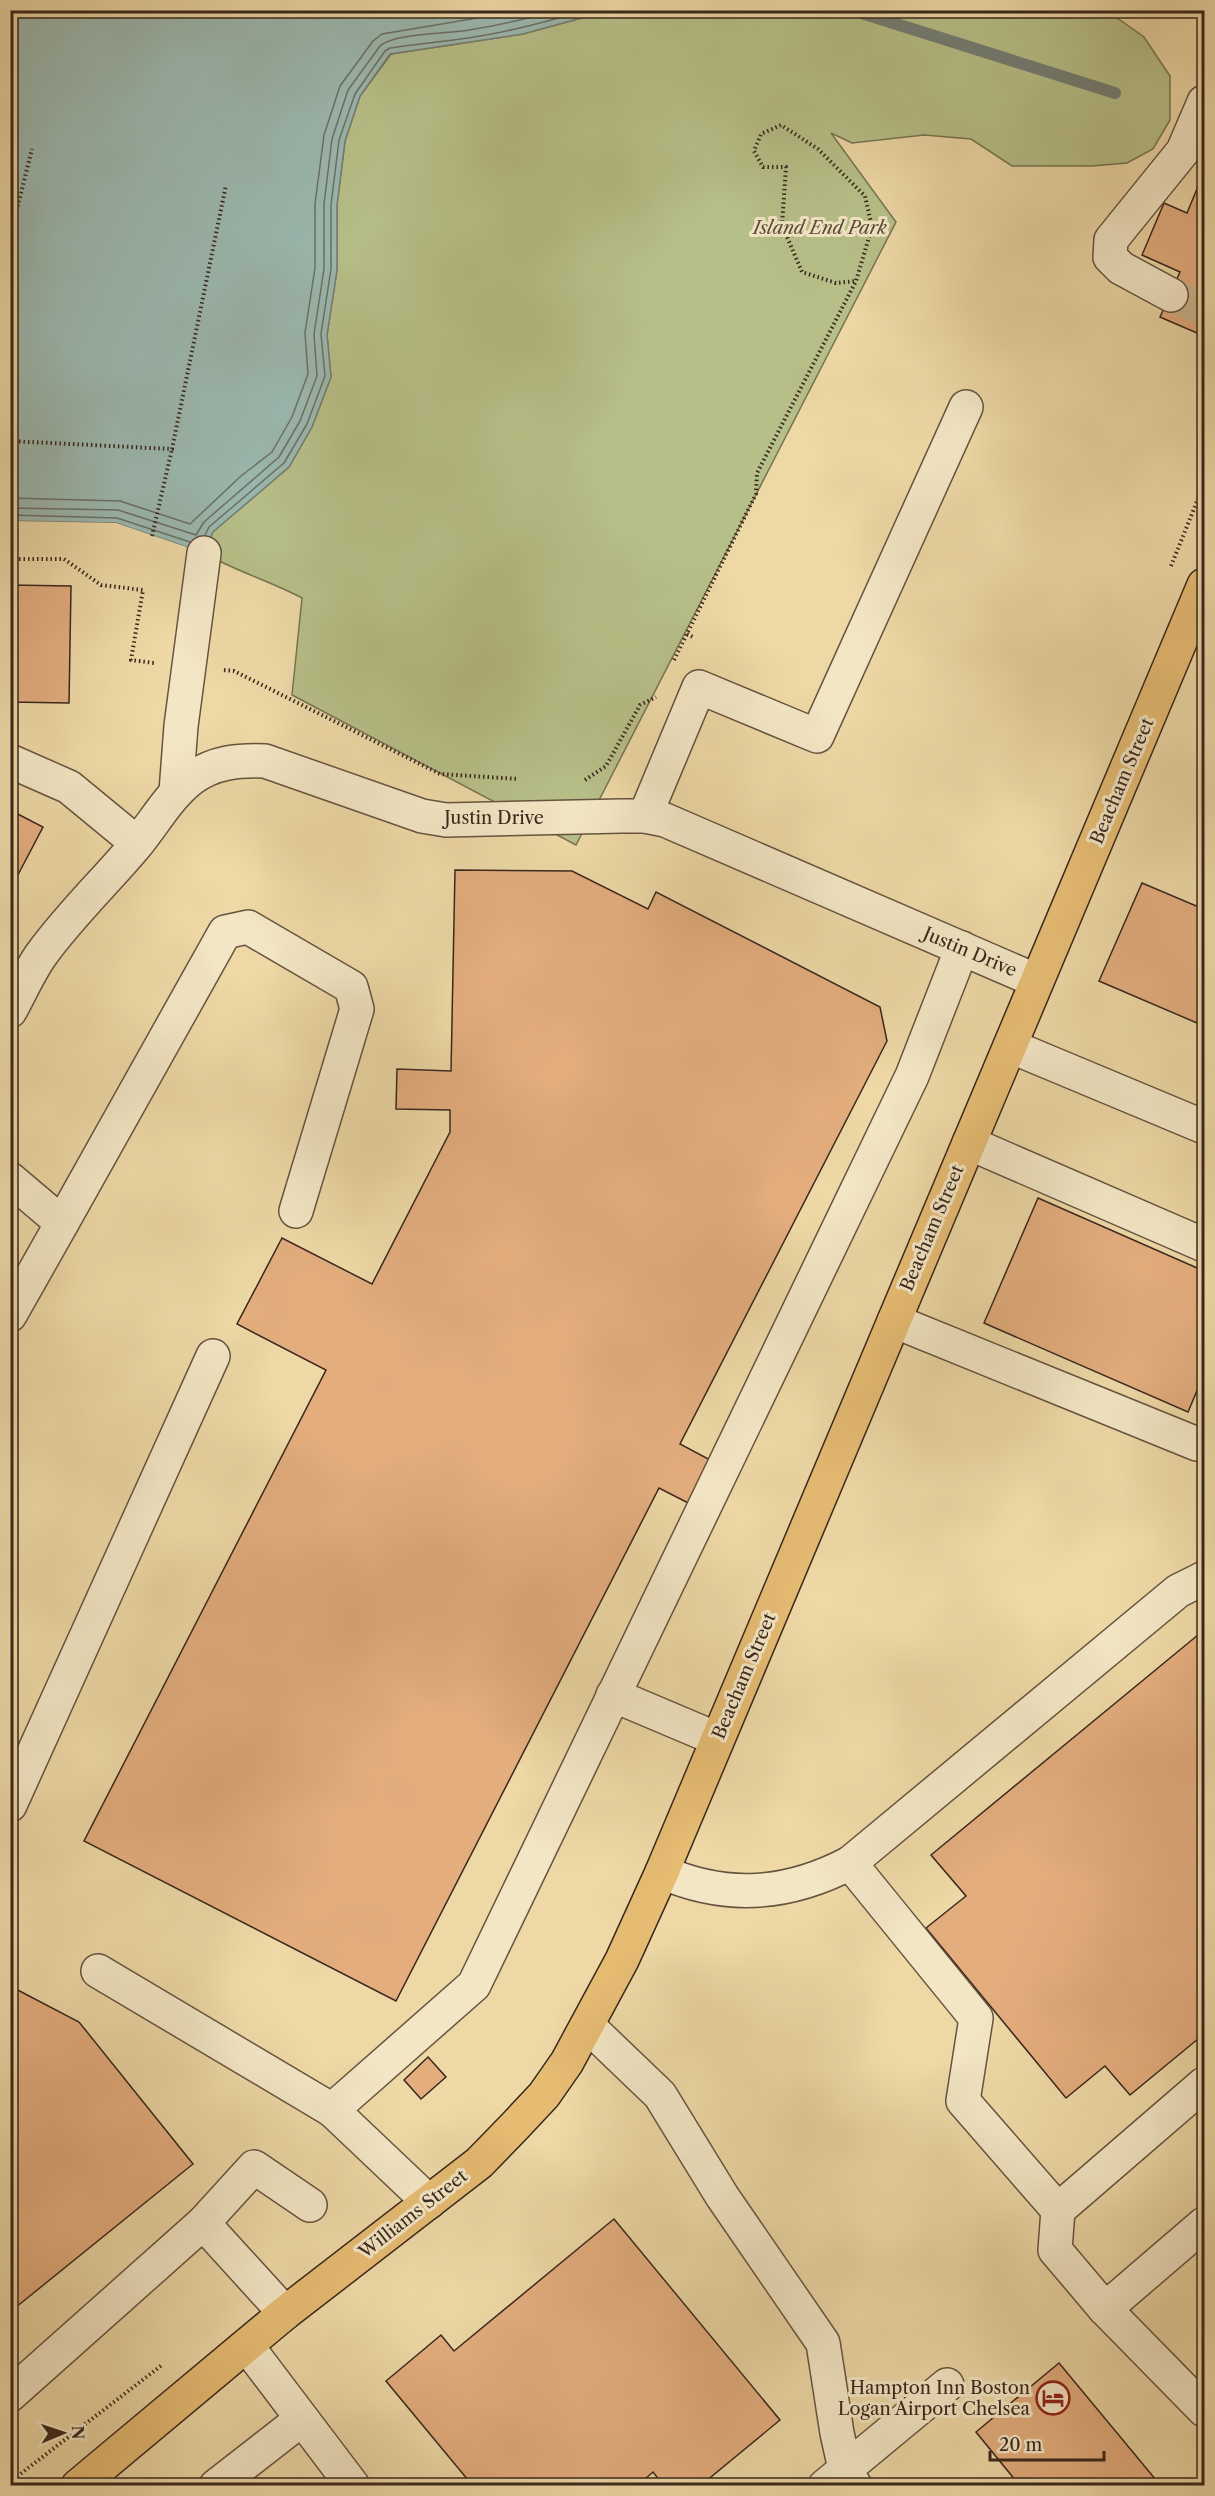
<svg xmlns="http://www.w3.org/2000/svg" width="1215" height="2496" viewBox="0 0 1215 2496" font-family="'Libre Caslon Text',serif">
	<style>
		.green { fill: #b7bf88; stroke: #787352; stroke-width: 1.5 }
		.water { fill: #9bb8af; stroke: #747e75; stroke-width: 1.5 }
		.pier { fill: #edd8a6 }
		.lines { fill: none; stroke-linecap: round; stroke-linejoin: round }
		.shore { stroke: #6a7066; stroke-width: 1.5 }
		.stream { stroke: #747e75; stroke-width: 12 }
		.building { fill: #e3ad7e; stroke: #39271d; stroke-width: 1.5 }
		.minor-tunnel { stroke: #c9b58b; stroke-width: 33; stroke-dasharray: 33 16; stroke-linecap: butt }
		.minor-casing { stroke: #66533f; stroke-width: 36 }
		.major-casing { stroke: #39271d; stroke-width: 36 }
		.path { stroke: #39271d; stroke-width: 4; stroke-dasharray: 1.5 3; stroke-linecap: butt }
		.minor { stroke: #f3e6c5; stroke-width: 33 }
		.major { stroke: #e6bc73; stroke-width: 33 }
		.labels { text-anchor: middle; stroke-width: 6; stroke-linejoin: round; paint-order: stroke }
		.park-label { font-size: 18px; font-style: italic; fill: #584d38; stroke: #f3e6c5 }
		.street-label { font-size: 18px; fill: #39271d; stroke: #f3e6c5 }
		.poi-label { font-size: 18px; fill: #39271d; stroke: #f3e6c5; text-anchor: end }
	</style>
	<rect width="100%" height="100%" fill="#edd8a6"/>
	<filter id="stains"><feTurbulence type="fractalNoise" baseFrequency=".00333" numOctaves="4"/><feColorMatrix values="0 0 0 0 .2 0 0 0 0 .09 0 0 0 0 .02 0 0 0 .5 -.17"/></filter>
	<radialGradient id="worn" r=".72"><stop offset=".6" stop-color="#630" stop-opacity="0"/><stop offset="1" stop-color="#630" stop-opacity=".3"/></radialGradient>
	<!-- green -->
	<path class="green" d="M1106,10L1144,37L1170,76V120L1153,149L1127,163L1092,166H1012L971,139L924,135L852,143L831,133L896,222L576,845L292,695L302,598C270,581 235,571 204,553L212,532L289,467L312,427L331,377L327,335L337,270V205L345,141L360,96L391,54L523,34L607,11Z"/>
	<!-- water -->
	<polygon class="water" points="11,11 607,11 523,34 390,54 360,96 345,141 337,205 337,270 327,335 331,377 312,427 289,467 213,532 204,553 116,523 11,521"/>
	<!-- pier -->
	<polygon class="pier" points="11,521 116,523 204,553 199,554 115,526 10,524"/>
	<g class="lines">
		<!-- shore -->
		<g class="shore">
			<polyline points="10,498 120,501 190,524 241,476 272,452 292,417 308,374 305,333 315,268 315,204 324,135 340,86 373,41 382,34 525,10"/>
			<path d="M10,508L118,510L196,535L204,522L279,457L300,421L317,376L314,334L324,269V204L332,139L348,90L380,46C394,33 449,34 469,30C500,25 530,18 560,10"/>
			<polyline points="10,515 117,518 190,542"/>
			<path d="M205,535L209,527L284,463L307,424L325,376L321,334L331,269V205L339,140L355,94L385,51L390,48C416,44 442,42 468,38C508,32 547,22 586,10"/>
		</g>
		<!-- stream -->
		<polyline class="stream" points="852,10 1115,93"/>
	</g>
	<!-- building -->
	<g class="building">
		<polygon points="1204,172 1204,316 1197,333 1160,317 1180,272 1142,255 1164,203 1187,213"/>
		<polygon points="10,585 71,586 69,703 10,702"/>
		<polygon points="10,810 43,827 10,890"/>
		<polygon points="455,870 572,871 648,909 656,892 880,1007 887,1041 680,1444 714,1462 692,1505 659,1488 396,2001 84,1841 326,1370 237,1324 282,1238 372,1284 450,1132 450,1110 396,1109 397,1069 451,1071"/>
		<polygon points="1142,883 1201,908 1204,900 1204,1026 1099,981"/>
		<polygon points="1038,1198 1204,1271 1204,1374 1188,1412 984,1323"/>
		<polygon points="1204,1630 1204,2034 1130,2095 1105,2066 1066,2098 926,1928 966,1896 931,1855"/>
		<polygon points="10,1986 79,2022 193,2164 10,2312"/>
		<polygon points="428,2057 446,2077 421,2099 404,2080"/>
		<polygon points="614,2219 780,2420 700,2486 664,2486 653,2472 637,2486 473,2486 386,2381 441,2335 454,2351"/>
		<polygon points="1059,2363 1161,2486 1020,2486 976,2432"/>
	</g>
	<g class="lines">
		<!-- minor-tunnel -->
		<polyline class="minor-tunnel" points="1171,295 1204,309"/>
		<defs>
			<g id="minor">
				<polyline points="1171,295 1121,268 1110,257 1111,240 1183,151 1204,102"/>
				<polyline points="10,761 69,787 137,843"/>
				<polyline points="176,792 181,726 204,553"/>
				<polyline points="645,816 699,687 817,736 966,407"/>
				<path d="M10,1011C20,993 29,972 41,955C69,916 105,882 136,845C154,823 169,796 191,779C213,762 239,760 265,761L422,816L446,820L622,816H645L665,820L1037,981"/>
				<polyline points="1010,1046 1204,1127"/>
				<polyline points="969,1143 1204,1245"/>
				<polyline points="10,1179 62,1223 10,1315"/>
				<polyline points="62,1223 225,932 248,927 351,987 357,1009 296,1211"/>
				<polyline points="894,1321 1197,1444 1204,1442"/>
				<polyline points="613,1695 717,1739"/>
				<polyline points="10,1805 213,1356"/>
				<polyline points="850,1863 976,2018 963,2101 1058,2210 1204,2084"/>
				<path d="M662,1872C726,1900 787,1896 850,1863L1178,1591L1204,1578"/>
				<polyline points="98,1971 332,2110"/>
				<polyline points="588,2026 660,2095 722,2196 823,2343 837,2433 845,2469 855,2486"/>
				<polyline points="429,2202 332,2110 474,1985 912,1076 962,948"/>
				<polyline points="1058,2210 1055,2250 1105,2309"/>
				<polyline points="203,2223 254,2167 310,2205"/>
				<polyline points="1204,2224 1105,2309 1204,2410"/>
				<polyline points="247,2346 353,2486"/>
				<polyline points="10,2395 203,2223 285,2313"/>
				<polyline points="216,2486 302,2419"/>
				<polyline points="825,2486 947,2385"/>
			</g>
			<polyline id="major" points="78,2486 285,2313 479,2163 514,2127 544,2095 567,2062 622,1960 662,1872 1204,585"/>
		</defs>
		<!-- minor casing -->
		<use href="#minor" class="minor-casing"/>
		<!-- major casing -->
		<use href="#major" class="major-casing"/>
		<!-- path -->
		<g class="path">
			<polyline points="10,237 32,149"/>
			<polyline points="10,441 172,449 226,185"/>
			<polyline points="152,536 172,449"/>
			<polyline points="10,559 64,559 101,585 143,590 131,660 154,663"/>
			<polyline points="1171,566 1204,484"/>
			<polyline points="687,634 695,638"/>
			<polyline points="674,660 756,494 757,473 856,281 872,227 865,196 818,149 781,125 761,134 754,151 763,167 786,167 782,225 802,272 836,283 856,281"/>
			<polyline points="224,670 234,671 440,774 519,779"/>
			<polyline points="585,780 606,766 640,705 656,697"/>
			<polyline points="10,2482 162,2365"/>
		</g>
		<!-- minor -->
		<use href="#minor" class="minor"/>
		<!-- major -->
		<use href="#major" class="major"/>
	</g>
	<!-- icons -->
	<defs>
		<symbol id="hotel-ring" viewBox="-11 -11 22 22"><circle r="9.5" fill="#f3e6c5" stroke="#8f2418" stroke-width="1.5"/><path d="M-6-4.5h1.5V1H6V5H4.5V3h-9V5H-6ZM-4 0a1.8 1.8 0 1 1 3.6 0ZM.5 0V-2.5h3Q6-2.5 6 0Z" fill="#8f2418"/></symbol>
	</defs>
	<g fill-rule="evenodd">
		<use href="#hotel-ring" x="1034" y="2379" width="38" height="38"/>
	</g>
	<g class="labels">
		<!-- park labels -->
		<g class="park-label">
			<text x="820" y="234">Island End Park</text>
		</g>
		<!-- street labels -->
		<g class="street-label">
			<text transform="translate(1122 781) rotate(-67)" y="6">Beacham Street</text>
			<text x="494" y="824">Justin Drive</text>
			<text transform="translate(970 952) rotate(23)" y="6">Justin Drive</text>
			<text transform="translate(932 1228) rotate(-67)" y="6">Beacham Street</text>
			<text transform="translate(744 1676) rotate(-67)" y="6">Beacham Street</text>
			<text transform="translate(413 2214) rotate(-38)" y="6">Williams Street</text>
		</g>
		<!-- poi labels -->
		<g class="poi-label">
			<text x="1030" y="2394">Hampton Inn Boston<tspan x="1030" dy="21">Logan Airport Chelsea</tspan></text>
		</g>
	</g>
	<!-- margin -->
	<rect width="1215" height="2496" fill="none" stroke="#edd8a6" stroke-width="36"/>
	<rect x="12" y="12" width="1191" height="2472" fill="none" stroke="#39271d" stroke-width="3"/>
	<rect x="18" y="18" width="1179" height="2460" fill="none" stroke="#39271d" stroke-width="1.5"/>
	<!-- north arrow -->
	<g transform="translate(63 2433) rotate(88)" stroke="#f3e6c5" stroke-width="4.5" paint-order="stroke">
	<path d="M0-4.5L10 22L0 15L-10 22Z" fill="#39271d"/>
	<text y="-9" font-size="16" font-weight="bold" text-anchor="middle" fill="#39271d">N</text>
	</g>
	<!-- scale -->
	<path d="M990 2451v9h114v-9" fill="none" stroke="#39271d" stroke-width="3"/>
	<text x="999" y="2451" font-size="18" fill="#39271d" stroke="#f3e6c5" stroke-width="4.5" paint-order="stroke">20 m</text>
	<rect width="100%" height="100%" filter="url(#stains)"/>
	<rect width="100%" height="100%" fill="url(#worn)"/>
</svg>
